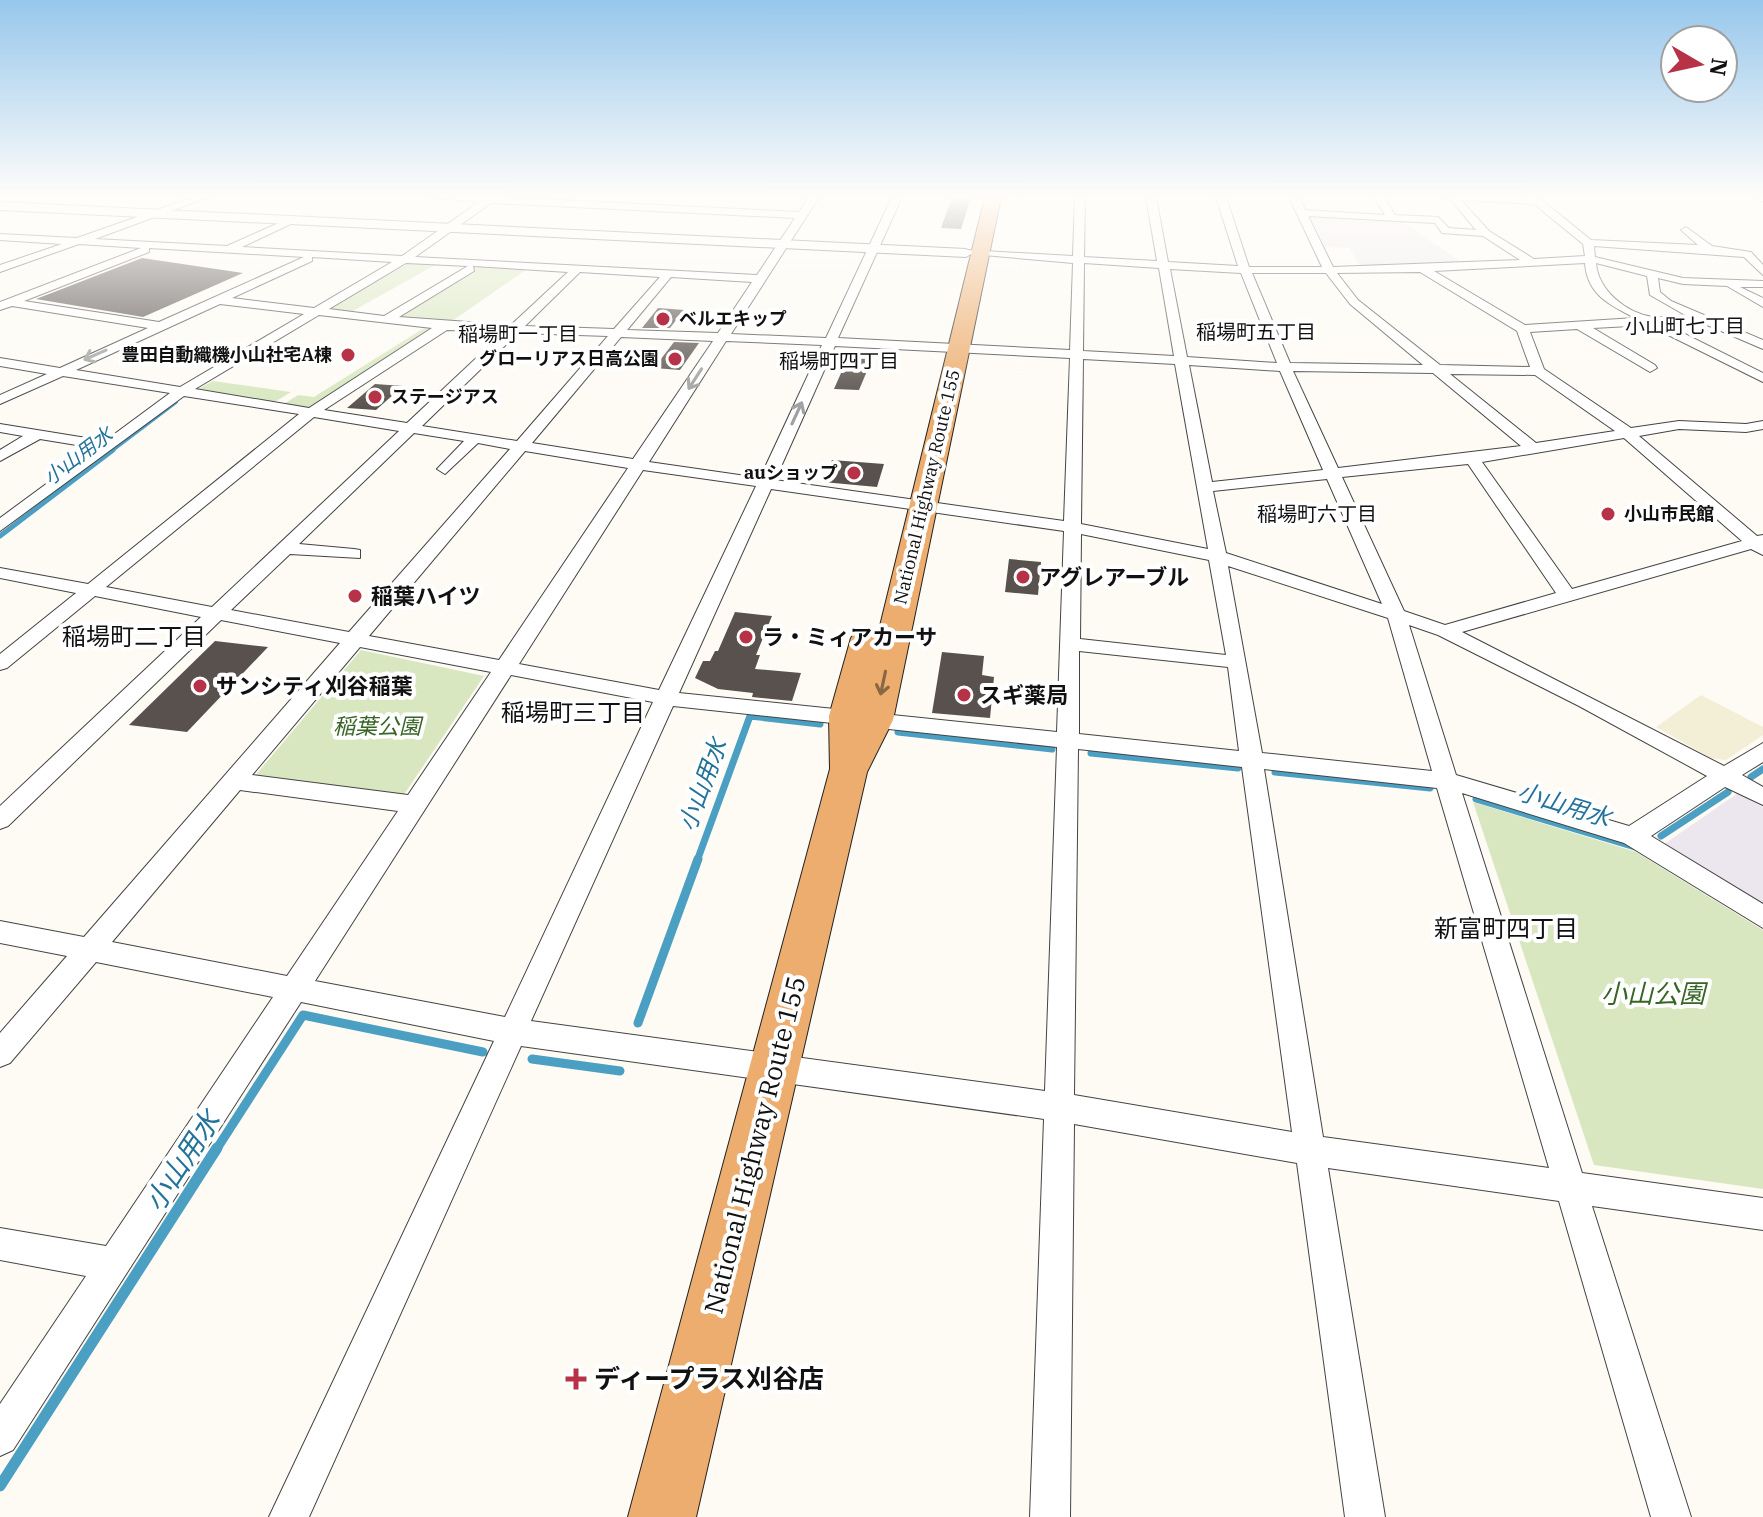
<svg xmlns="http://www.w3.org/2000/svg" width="1763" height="1517" viewBox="0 0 1763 1517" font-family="'IBM Plex Serif','Noto Sans JP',serif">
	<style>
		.industrial { fill: #ece6ee }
		.farmland { fill: #f3eed6 }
		.green { fill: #d8e7c0 }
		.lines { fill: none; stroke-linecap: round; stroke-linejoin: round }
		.stream-far4 { stroke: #4a9fc3; stroke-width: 4 }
		.stream-far3 { stroke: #4a9fc3; stroke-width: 5 }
		.stream-far2 { stroke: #4a9fc3; stroke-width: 7 }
		.stream-far1 { stroke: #4a9fc3; stroke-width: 9 }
		.stream { stroke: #4a9fc3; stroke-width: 11 }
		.building { fill: #58514e }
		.minor-casing { stroke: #444; stroke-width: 2 }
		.tertiary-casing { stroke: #444; stroke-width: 2 }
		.trunk-casing { stroke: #222; stroke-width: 2 }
		.minor { fill: #fff; fill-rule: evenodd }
		.tertiary { fill: #fff; fill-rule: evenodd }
		.trunk { fill: #ecad6e; fill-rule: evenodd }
		.oneway { stroke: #a0a0a0 }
		.oneway2 { stroke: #896744 }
		.poi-dot { fill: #b73246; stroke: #fff; stroke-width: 3 }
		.labels { text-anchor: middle; stroke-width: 8; stroke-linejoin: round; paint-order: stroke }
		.far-poi-label { font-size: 18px; font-weight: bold; fill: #111; stroke: #fff; text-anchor: start }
		.far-street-label { font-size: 18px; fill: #111; stroke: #fff }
		.far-neighbourhood-label { font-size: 20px; fill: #111; stroke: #fff }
		.far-water-label { font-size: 20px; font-style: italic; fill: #22729a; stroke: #fff }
		.poi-label { font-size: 22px; font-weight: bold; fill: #111; stroke: #fff; text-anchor: start }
		.park-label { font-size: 22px; font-style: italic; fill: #386425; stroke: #fff }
		.neighbourhood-label { font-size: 24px; fill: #111; stroke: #fff }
		.water-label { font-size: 24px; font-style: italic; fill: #22729a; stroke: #fff }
		.near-park-label { font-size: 26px; font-style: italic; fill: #386425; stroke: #fff }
		.near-street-label { font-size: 26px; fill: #111; stroke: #fff }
		.near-poi-label { font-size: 26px; font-weight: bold; fill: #111; stroke: #fff; text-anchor: start }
		.near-water-label { font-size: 28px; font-style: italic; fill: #22729a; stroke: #fff }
	</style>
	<rect width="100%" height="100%" fill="#fefbf5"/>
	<!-- industrial -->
	<g class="industrial">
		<polygon points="1310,216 1399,220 1463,263 1360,267 1350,248 1325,247"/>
		<polygon points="1738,793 1763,807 1763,908 1660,847"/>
	</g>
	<!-- farmland -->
	<polygon class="farmland" points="1701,695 1763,727 1763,735 1726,760 1711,758 1656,727"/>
	<!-- green -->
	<g class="green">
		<polygon points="411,262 437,264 351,312 329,308"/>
		<polygon points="479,266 527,269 448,324 395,317"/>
		<polygon points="424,328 433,329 310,408 284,404 298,395 314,397"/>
		<polygon points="213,381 291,392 273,403 196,390"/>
		<polygon points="361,650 484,676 403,796 254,777"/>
		<polygon points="1473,802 1636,852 1763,930 1763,1189 1594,1165"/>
	</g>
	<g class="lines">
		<!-- stream-far4 -->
		<polyline class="stream-far4" points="110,452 176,402"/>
		<!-- stream-far3 -->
		<polyline class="stream-far3" points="0,536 113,450"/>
		<!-- stream-far2 -->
		<g class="stream-far2">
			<polyline points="898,732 1052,749"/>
			<polyline points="1091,753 1238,768"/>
			<polyline points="1275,772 1430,788"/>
			<polyline points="1751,777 1763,769"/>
			<polyline points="1476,799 1635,847"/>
			<polyline points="1661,836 1728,792"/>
			<polyline points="697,861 750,716 820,724"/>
		</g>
		<!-- stream-far1 -->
		<g class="stream-far1">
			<polyline points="638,1023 698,859"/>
			<polyline points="532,1059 620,1071"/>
			<polyline points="216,1150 303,1015 483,1052"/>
		</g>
		<!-- stream -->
		<polyline class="stream" points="0,1486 217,1148"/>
	</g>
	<!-- building -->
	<g class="building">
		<polygon points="952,197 971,197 961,229 941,228"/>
		<polygon points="142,258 243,273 143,317 36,299"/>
		<polygon points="658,308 684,310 670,328 642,328"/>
		<polygon points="674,342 699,343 680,370 654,368"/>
		<polygon points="851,350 875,352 859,390 834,389"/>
		<polygon points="375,384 403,386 376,410 347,408"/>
		<polygon points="832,460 884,464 877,487 823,482"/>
		<polygon points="1009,559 1041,562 1038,595 1005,592"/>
		<polygon points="735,612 772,616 756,655 760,655 755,669 801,673 792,701 752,697 753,693 718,689 695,678 703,661 710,661 715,651 718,651"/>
		<polygon points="215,641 268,647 187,732 129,725"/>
		<polygon points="942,652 984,656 982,675 994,677 990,718 932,713"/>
	</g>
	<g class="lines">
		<defs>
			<g id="minor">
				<path d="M194,197H209L95,239L227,246L292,217L295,222L242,247L402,256L479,202L427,197H498L799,212L809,197H819L731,334L826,338L892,197H902L838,338L1070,350L1073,263L961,253L966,250L1073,256L1075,197H1085L1084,257L1157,261L1146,197H1156L1168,262L1238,266L1216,197H1226L1249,267H1322L1289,197H1299L1305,210L1385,215L1374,197H1384L1395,215L1438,217L1449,228L1476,230L1451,200L1442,197H1538L1591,240L1698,245L1681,230L1686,227L1712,246L1751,252L1763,265V275L1744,257L1594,246L1595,257L1683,278L1763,281V287H1740L1763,298V307L1727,286L1683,284L1658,278L1660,292L1671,301L1763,340V349L1700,322L1665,324L1763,373V382L1648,325L1593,328L1655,365L1657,368L1650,372L1577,329L1530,332L1544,369L1631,428L1679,421L1746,424L1763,421V429L1746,432L1679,429L1639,436L1757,536L1763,535V555L1751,549L1462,632L1724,766L1763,743V762L1742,775L1763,787V805L1725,787L1651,836L1763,904V928L1624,843L1462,793L1582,1173L1763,1198V1230L1592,1206L1691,1517H1651L1559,1201L1328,1168L1385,1517H1345L1297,1163L1074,1124L1070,1517H1030L1044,1119L521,1046L309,1517H269L494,1041L301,1002L13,1450L0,1456V1404L86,1276L0,1260V1228L106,1246L273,997L96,962L10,1063L0,1067V1033L67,956L0,943V921L84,937L340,643L221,620L8,826L0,829V806L201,617L95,596L7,668L0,670V654L76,593L0,578V568L88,584L299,414L184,396L0,531V518L95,448L40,439L0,461V450L23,436L0,432V424L105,441L170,393L63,376L0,404V395L47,374L0,366V358L60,368L148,328L12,306L0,310V302L141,248L79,244L0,272V265L62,244L0,240V234L77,238ZM1461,200L1534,204L1583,244L1585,256L1534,259L1489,231ZM491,203L795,218L757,275L415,257ZM1308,216L1435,223L1442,233L1483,236L1520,260L1333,267ZM149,248L304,257L159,322L24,301L149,252ZM312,257L392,262L314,308L232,298L312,261ZM406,263L468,266L384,316L329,309ZM1084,263L1159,268L1174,356L1083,351ZM1585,263C1587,295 1610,305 1635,318L1525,325L1434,271ZM1596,263L1647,276L1650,295L1685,315C1675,316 1663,319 1653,317C1626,313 1598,290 1596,263ZM473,266L568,272L511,325L399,317L474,271ZM1170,269L1241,273L1277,363L1187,357ZM580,272L660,277L614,329L525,326ZM1420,272L1517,331L1530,367L1440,365L1358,300L1337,273ZM1252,273H1326L1350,304L1423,365L1290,363ZM671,277L752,282L718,333L627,330ZM220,304L304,314L180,387L76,370ZM319,315L432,328L309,408L195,389ZM447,330L504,332L407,423L324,410ZM518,333L608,336L517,441L422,426ZM621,337L713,341L633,459L532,443ZM726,341L822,345L760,478L649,462ZM835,346L1070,358L1064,521L775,480ZM1083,359L1175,364L1208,549L1081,524ZM1189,365L1280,371L1323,470L1212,482ZM1293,371L1433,373L1521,446L1338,468ZM1450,374L1535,375L1615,431L1536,443ZM314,417L399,431L212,607L106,587ZM414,433L464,441L437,469L445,474L478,443L510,449L349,632L231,610L290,554L360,558V550L354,549L299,544ZM1624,438L1742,541L1572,589L1482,462ZM525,451L628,468L499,660L369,636ZM1468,464L1556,593L1445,625L1404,611L1342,477ZM643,470L756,486L659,690L519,664ZM1327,479L1382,604L1226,553L1213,491ZM771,489L1064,531L1057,732L679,693ZM1081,534L1209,560L1226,655L1080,639ZM1228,566L1388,618L1432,771L1262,753ZM1409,625L1438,635L1579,706L1707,776L1629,826L1456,775ZM360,647L491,672L408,795L252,775ZM1079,651L1228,667L1239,751L1079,734ZM511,675L653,702L505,1017L315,981ZM673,706L1057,747L1045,1091L531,1021ZM1078,749L1242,767L1292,1132L1074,1095ZM1264,769L1437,788L1549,1168L1323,1137ZM240,790L398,811L287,976L112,942Z"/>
				<polygon points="1753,197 1763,197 1763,202"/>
			</g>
			<polygon id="tertiary" points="0,202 966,249 973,253 966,257 0,210"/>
			<polygon id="trunk" points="985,197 1001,197 893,720 867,772 696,1517 628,1517 830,769 829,716 851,638 856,631 868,628 879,630"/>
		</defs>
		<!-- minor casing -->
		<use href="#minor" class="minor-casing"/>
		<!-- tertiary casing -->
		<use href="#tertiary" class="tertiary-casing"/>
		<!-- trunk casing -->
		<use href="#trunk" class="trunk-casing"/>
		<!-- minor -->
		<use href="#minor" class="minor"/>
		<!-- tertiary -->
		<use href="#tertiary" class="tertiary"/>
		<!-- trunk -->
		<use href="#trunk" class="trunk"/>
	</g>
	<!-- one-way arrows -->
	<defs><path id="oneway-shaft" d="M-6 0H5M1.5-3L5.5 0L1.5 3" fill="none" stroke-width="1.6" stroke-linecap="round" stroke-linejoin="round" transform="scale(2)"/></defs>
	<g class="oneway">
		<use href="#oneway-shaft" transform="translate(95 355) rotate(156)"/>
		<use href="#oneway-shaft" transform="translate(695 379) rotate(123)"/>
		<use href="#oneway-shaft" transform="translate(797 413) rotate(-65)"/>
	</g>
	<use class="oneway2" href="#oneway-shaft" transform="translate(883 683) rotate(102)"/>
	<!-- sky -->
	<linearGradient id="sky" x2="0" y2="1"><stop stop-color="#97c7ec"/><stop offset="0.48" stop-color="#fffdfa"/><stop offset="1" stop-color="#fffdfa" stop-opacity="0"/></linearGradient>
	<rect width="1763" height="410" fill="url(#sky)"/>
	<!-- markers -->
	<g class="poi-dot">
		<circle cx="663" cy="319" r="8"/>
		<circle cx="348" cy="355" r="8"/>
		<circle cx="675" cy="359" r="8"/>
		<circle cx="375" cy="397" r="8"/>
		<circle cx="854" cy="473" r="8"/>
		<circle cx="1608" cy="514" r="8"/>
		<circle cx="1023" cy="577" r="8"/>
		<circle cx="355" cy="596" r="8"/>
		<circle cx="746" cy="637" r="8"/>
		<circle cx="200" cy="686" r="8"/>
		<circle cx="964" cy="695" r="8"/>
		<path d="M572 1367h8v8h8v8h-8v8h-8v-8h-8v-8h8z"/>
	</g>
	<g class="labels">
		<!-- far-poi labels -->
		<g class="far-poi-label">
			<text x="679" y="325">ベルエキップ</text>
			<text x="332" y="361" text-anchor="end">豊田自動織機小山社宅A棟</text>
			<text x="659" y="365" text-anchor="end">グローリアス日高公園</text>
			<text x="391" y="403">ステージアス</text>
			<text x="838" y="479" text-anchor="end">auショップ</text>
			<text x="1624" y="520">小山市民館</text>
		</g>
		<!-- far-street labels -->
		<g class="far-street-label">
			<text transform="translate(927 487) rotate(-77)" y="6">National Highway Route 155</text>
		</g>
		<!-- far-neighbourhood labels -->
		<g class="far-neighbourhood-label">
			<text x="1685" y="333">小山町七丁目</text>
			<text x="1256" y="339">稲場町五丁目</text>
			<text x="518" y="341">稲場町一丁目</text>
			<text x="839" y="368">稲場町四丁目</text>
			<text x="1317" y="521">稲場町六丁目</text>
		</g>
		<!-- far-water labels -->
		<g class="far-water-label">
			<text transform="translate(78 456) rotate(-37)" y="7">小山用水</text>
		</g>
		<!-- poi labels -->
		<g class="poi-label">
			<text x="1039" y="585">アグレアーブル</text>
			<text x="371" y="604">稲葉ハイツ</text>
			<text x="762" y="645">ラ・ミィアカーサ</text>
			<text x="216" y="694">サンシティ刈谷稲葉</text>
			<text x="980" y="703">スギ薬局</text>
		</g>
		<!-- park labels -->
		<g class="park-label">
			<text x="377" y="734">稲葉公園</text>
		</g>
		<!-- neighbourhood labels -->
		<g class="neighbourhood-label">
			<text x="134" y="645">稲場町二丁目</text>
			<text x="573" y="721">稲場町三丁目</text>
			<text x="1506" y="937">新富町四丁目</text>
		</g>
		<!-- water labels -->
		<g class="water-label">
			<text transform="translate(703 785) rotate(-70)" y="8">小山用水</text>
			<text transform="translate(1564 805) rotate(17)" y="8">小山用水</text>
		</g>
		<!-- near-park labels -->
		<g class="near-park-label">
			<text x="1653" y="1003">小山公園</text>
		</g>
		<!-- near-street labels -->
		<g class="near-street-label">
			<text transform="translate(755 1145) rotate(-76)" y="9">National Highway Route 155</text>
		</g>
		<!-- near-poi labels -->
		<g class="near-poi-label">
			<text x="594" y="1388">ディープラス刈谷店</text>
		</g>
		<!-- near-water labels -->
		<g class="near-water-label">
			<text transform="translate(182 1161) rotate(-57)" y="10">小山用水</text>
		</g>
	</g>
	<!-- north arrow -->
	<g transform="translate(1699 64) rotate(99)"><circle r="38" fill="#ffffff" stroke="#a0a0a0" stroke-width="2"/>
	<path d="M0-6L14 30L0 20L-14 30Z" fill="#b73246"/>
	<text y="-12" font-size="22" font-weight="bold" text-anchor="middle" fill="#111111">N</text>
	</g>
</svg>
